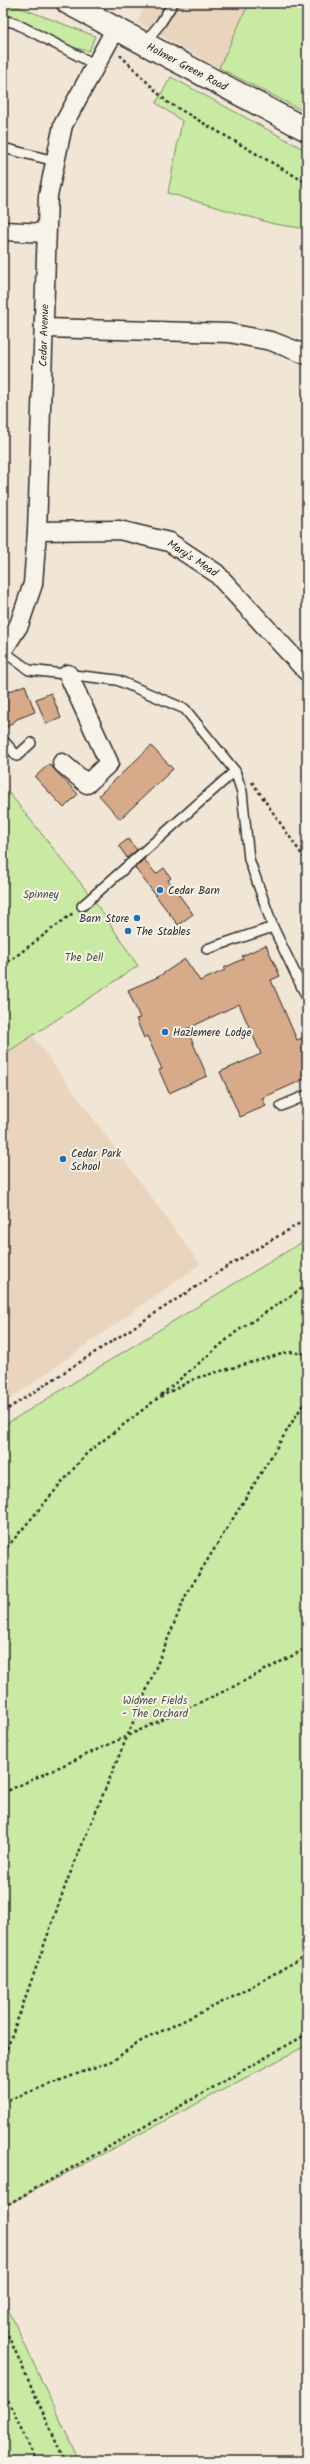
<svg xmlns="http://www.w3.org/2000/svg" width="310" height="2464" viewBox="0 0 310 2464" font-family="Kalam,sans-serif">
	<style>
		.built { fill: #e9d4be }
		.green { fill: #c8eaa2; stroke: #7a8a66 }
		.building { fill: #d7ab89; stroke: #2b2b2b }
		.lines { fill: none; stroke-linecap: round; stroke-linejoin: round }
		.service-casing { stroke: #2b2b2b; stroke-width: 12 }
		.minor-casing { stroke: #2b2b2b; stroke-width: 21 }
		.tertiary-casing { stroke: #2b2b2b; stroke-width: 25 }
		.path { stroke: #2b2b2b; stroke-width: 2.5; stroke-dasharray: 3 3; stroke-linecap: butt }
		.service { stroke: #f7f3e8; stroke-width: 9 }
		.minor { stroke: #f7f3e8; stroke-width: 18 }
		.tertiary { stroke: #f7f3e8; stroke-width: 22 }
		.poi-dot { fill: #1f6fb2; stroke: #f7f3e8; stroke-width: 1.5 }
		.labels { text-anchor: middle; stroke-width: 4; stroke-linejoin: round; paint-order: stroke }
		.street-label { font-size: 11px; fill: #2b2b2b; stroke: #f7f3e8 }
		.poi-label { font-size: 11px; fill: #2b2b2b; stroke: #f7f3e8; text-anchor: start }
		.park-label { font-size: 11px; fill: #4a5143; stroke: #f7f3e8 }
	</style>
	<rect width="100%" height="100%" fill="#f1e5d5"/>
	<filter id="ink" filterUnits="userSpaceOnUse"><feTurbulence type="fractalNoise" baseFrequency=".025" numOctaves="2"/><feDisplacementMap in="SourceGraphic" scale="8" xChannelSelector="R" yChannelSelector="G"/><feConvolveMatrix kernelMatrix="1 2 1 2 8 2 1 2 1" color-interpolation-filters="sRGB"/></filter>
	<g filter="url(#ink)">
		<!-- built -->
		<g class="built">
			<polygon points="146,3 249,3 219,68 137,22"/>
			<polygon points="32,1035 200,1264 3,1404 3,1055"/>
		</g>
		<!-- green -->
		<g class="green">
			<polygon points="249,3 307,3 307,113 219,68"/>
			<polygon points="3,4 16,6 95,36 89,51 71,47 3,16"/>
			<polygon points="171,77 307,151 307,229 274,224 168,193 182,121 156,103"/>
			<polygon points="10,794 94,900 138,966 3,1055 3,800"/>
			<polygon points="307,1239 307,2045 3,2207 3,1426"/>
			<polygon points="3,2298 79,2461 3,2461"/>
		</g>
		<!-- building -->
		<g class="building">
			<polygon points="25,685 35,712 17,719 3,731 3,694"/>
			<polygon points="51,693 61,718 46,724 36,699"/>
			<polygon points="151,746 173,769 120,819 99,795"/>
			<polygon points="49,764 78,794 64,808 35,777"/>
			<polygon points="128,839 137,850 127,858 119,846"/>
			<polygon points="144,859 156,874 164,868 171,878 168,880 193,914 178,925 135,868"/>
			<polygon points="266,945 280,976 271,980 297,1040 307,1036 307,1078 262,1098 266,1106 240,1117 220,1072 261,1054 239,1004 187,1029 207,1076 169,1093 159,1070 162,1069 147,1036 144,1038 136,1019 140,1018 128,990 158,977 185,959 200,981 225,970 224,968 243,959 242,956"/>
		</g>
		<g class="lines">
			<defs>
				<g id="service">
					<polyline points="3,20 15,23 96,65"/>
					<polyline points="144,43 160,24 173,3"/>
					<polyline points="3,148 55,161"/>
					<polyline points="3,651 29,670 117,680 185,709 235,771 242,792 249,859 273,927 307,998"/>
					<polyline points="3,740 17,756 31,743"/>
					<polyline points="82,906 235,771"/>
					<polyline points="207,949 273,927"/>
					<polyline points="281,1106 307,1095"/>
				</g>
				<g id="minor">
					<polyline points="3,231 46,233"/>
					<polyline points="44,328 229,333 271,341 307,355"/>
					<path id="s1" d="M37,531L119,530L169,542L216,573L307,672"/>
					<path id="s2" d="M3,650L19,625L33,584L37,531L48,196L63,125L116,28"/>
					<polyline points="62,763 87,784 109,763 68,674"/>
				</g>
				<g id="tertiary">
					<path id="s3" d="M68,3L307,130"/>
				</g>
			</defs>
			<!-- service casing -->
			<use href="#service" class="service-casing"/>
			<!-- minor casing -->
			<use href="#minor" class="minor-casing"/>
			<!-- tertiary casing -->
			<use href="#tertiary" class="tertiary-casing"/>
			<!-- path -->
			<g class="path">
				<polyline points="120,55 167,102 307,183"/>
				<polyline points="252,782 307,862"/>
				<polyline points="3,966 73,913"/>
				<polyline points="161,1395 236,1332 307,1285"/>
				<polyline points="3,1412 231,1264 307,1219"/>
				<polyline points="3,1552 87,1453 158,1398 196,1378 289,1352 307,1354"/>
				<polyline points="3,1793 227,1690 307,1648"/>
				<polyline points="3,2060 67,1881 186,1595 307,1398"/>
				<polyline points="3,2102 114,2060 137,2043 231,1998 307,1955"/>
				<polyline points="3,2207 307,2034"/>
				<polyline points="3,2324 65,2461"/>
				<polyline points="3,2389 36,2461"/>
				<polyline points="3,2453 5,2461"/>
			</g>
			<!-- service -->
			<use href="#service" class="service"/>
			<!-- minor -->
			<use href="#minor" class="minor"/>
			<!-- tertiary -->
			<use href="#tertiary" class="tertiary"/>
		</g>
	</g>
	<!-- markers -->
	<g class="poi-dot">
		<circle cx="160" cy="890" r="4"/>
		<circle cx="137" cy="918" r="4"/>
		<circle cx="128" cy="931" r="4"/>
		<circle cx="165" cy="1032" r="4"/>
		<circle cx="63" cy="1159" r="4"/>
	</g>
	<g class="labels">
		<!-- street labels -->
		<g class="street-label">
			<text dy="4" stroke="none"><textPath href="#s3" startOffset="135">Holmer Green Road</textPath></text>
			<text dy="4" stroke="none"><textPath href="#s2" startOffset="322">Cedar Avenue</textPath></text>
			<text dy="4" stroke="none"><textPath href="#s1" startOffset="162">Mary's Mead</textPath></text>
		</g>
		<!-- poi labels -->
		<g class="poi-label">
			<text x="168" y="894">Cedar Barn</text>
			<text x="129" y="922" text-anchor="end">Barn Store</text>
			<text x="136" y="935">The Stables</text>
			<text x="173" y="1036">Hazlemere Lodge</text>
			<text x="71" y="1157">Cedar Park<tspan x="71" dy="13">School</tspan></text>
		</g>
		<!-- park labels -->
		<g class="park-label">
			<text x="41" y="898">Spinney</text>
			<text x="84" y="961">The Dell</text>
			<text x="155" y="1704">Widmer Fields<tspan x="155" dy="13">- The Orchard</tspan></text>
		</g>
	</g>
	<!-- margin -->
	<rect width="310" height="2464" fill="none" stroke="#f7f3e8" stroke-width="16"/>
	<rect x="8" y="8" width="294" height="2448" fill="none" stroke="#2b2b2b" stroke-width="1.5" filter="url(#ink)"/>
</svg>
